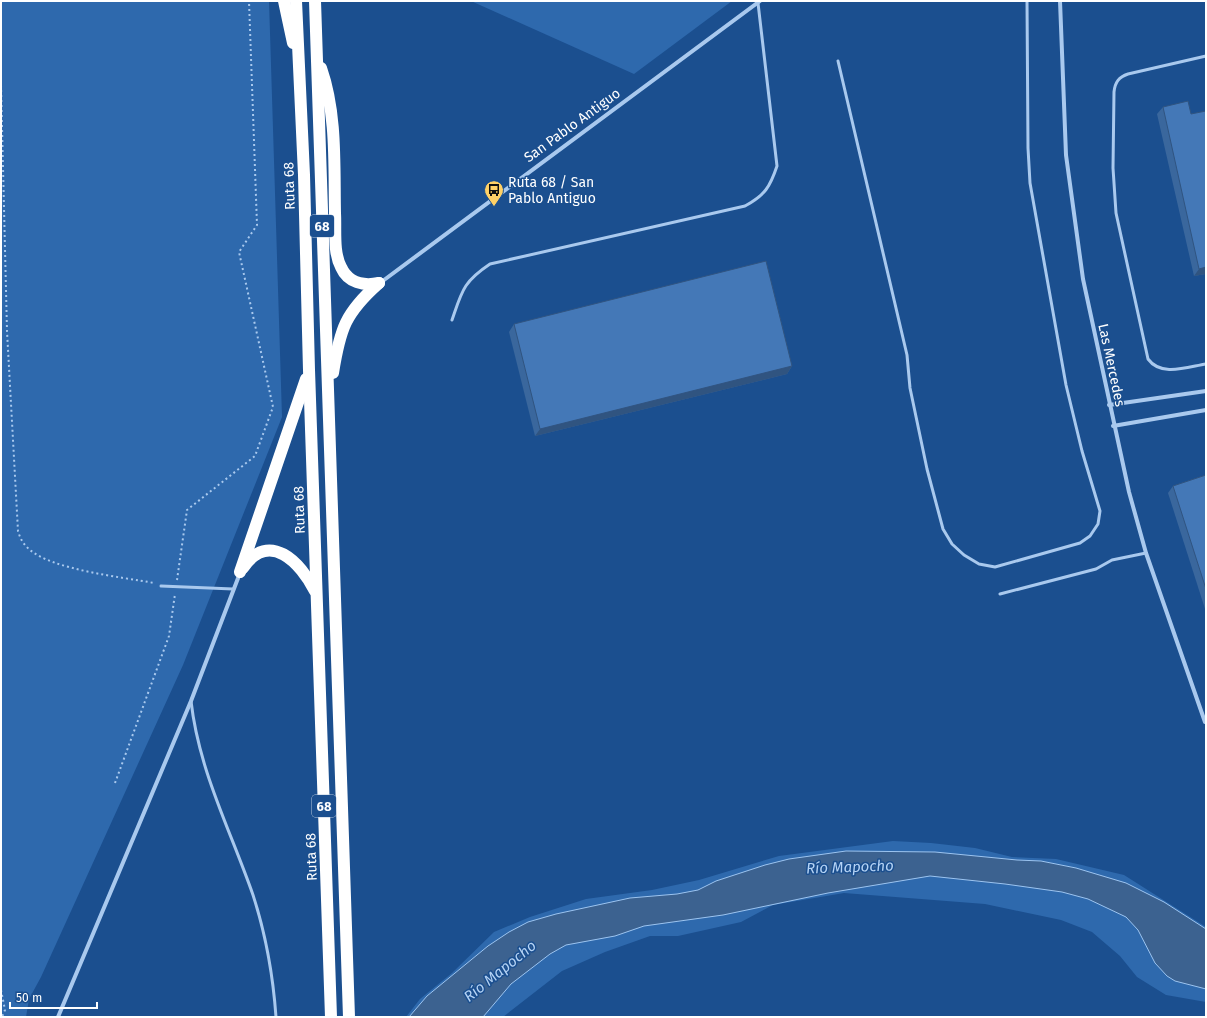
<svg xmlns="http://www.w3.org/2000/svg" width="1207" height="1018" viewBox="0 0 1207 1018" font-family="'Fira Sans',sans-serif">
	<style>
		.green { fill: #2e69ad }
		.water { fill: #3c6290; stroke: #9cc4f0 }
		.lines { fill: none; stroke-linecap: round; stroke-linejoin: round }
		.path { stroke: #a9c9ee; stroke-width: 2; stroke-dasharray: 2 3; stroke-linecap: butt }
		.service { stroke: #a9c9ee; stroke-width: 3 }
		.minor { stroke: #a9c9ee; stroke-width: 4 }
		.motorway { stroke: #fff; stroke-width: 12 }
		.wall { fill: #3a679d }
		.shaded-wall { fill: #305480 }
		.building { fill: #4478b7; stroke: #305480 }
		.labels { text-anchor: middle; stroke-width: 3; stroke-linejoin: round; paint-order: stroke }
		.shield { fill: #1b4f8f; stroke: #bbcadd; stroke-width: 1 }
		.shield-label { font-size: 13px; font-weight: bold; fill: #fff }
		.street-label { font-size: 14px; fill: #fff; stroke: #1b4f8f }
		.poi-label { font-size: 14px; fill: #fff; stroke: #1b4f8f; text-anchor: start }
		.water-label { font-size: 15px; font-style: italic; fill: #b5d3f5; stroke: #1b4f8f }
	</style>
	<rect width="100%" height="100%" fill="#1b4f8f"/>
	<!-- green -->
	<g class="green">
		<polygon points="1,1 269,1 282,417 183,665 41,977 29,999 26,1017 1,1017"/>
		<polygon points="471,1 732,1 634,74"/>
		<polygon points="893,841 931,843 975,848 1012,857 1056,859 1124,875 1206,927 1206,1002 1166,995 1137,977 1120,956 1092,932 1061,920 985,904 844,893 773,905 741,922 678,936 650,936 605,952 562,971 503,1017 406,1017 420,999 452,973 494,932 530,917 586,899 652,890 699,880 779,856"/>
	</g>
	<!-- water -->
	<polygon class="water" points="846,851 935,852 1017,860 1041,861 1076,868 1126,883 1164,902 1206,929 1206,989 1175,981 1167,976 1155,963 1138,930 1126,917 1088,899 1062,892 1005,884 930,876 828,893 723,915 644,926 615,936 566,945 550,954 511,984 483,1017 409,1017 427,996 488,946 509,932 528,922 556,914 630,898 677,894 698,890 716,881 765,865 789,859"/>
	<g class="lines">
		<!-- path -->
		<g class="path">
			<path d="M1,85L7,331L18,531C20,538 23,544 29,549C52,570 122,577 154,583"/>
			<polyline points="177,580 187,510 255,456 273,407 239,252 257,225 249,1"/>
			<polyline points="115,783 169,636 175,594"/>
			<polyline points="1,990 5,1010 2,1017"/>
		</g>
		<!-- service -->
		<g class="service">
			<path d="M1206,56L1128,74C1119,77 1115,82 1114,92L1113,168L1116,213L1148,359C1161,377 1187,367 1206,364"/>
			<polyline points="838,61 907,355 910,388 927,469 943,529 952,544 964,555 979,564 995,567 1080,543 1090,536 1098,524 1100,511 1082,451 1066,385 1030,183 1028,148 1027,1"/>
			<path d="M452,320C462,291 463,282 490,264L745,206C765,195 770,187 777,166L758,3"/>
			<polyline points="161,586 233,589"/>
			<polyline points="1000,594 1096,569 1112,560 1146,553"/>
			<path d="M191,701C199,771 230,829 253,895C266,935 273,975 276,1017"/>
		</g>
		<!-- minor -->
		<g class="minor">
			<polyline points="1060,1 1066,155 1083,279 1129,492 1146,553 1205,722"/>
			<polyline points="380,283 760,1"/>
			<polyline points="1109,405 1206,391"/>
			<polyline points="1113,426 1206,410"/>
			<polyline points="58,1017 191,701 240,573"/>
		</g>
		<!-- motorway -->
		<g class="motorway">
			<polyline points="284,1 293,43"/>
			<polyline points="296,1 304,175 309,370 331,1017"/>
			<polyline points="315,1 349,1017"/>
			<path d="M321,68C337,114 334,165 335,213C336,230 333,252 341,267C348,283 364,286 379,283"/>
			<path d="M333,373C340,329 345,313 379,283"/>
			<path d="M243,568C269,529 301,563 315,591"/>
			<polyline points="240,572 306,379"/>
		</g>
	</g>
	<!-- wall -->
	<g class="wall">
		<polygon points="1163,107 1191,114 1206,111 1206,274 1194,276 1157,114"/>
		<polygon points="514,324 792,366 787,374 535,436 509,332"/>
		<polygon points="1206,475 1206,612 1168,493 1173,486"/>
	</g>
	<!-- shaded-wall -->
	<g class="shaded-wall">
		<polygon points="1206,267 1206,274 1194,276 1199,269"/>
		<polygon points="792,366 787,374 535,436 540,429"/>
	</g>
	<!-- building -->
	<g class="building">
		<polygon points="1188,101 1191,114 1206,111 1206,267 1199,269 1163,107"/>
		<polygon points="766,261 792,366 540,429 514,324"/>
		<polygon points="1206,475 1206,589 1173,486"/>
	</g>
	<!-- icons -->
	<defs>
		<symbol id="bus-pin" viewBox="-11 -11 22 30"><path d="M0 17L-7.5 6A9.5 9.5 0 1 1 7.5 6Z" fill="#ffd166" stroke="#1b4f8f"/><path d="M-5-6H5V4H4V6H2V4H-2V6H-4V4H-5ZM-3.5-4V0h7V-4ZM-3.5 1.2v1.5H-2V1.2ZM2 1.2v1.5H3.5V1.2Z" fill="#111"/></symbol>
	</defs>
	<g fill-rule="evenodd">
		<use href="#bus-pin" x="483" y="179" width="22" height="30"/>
	</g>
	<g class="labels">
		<!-- shield labels -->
		<g class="shield">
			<rect x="310" y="215" width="24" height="22" rx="3"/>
			<rect x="312" y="795" width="24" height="22" rx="3"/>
		</g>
		<g class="shield-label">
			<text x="322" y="231">68</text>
			<text x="324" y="811">68</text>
		</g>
		<!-- street labels -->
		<g class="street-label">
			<text transform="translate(572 125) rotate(-36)" y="5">San Pablo Antiguo</text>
			<text transform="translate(289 186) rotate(-92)" y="5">Ruta 68</text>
			<text transform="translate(1112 365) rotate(78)" y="5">Las Mercedes</text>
			<text transform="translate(299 510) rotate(-92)" y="5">Ruta 68</text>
			<text transform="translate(311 857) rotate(-92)" y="5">Ruta 68</text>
		</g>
		<!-- poi labels -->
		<g class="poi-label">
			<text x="508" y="187">Ruta 68 / San<tspan x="508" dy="16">Pablo Antiguo</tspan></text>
		</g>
		<!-- water labels -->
		<g class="water-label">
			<text transform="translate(850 867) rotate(-2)" y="5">Río Mapocho</text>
			<text transform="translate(500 971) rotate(-39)" y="5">Río Mapocho</text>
		</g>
	</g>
	<!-- border -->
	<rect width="1207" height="1018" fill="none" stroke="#ffffff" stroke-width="4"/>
	<!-- scale -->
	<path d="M10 1002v6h87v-6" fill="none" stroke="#ffffff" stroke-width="2"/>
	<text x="16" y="1002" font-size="12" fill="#ffffff" stroke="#1b4f8f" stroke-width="3" paint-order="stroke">50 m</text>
</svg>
